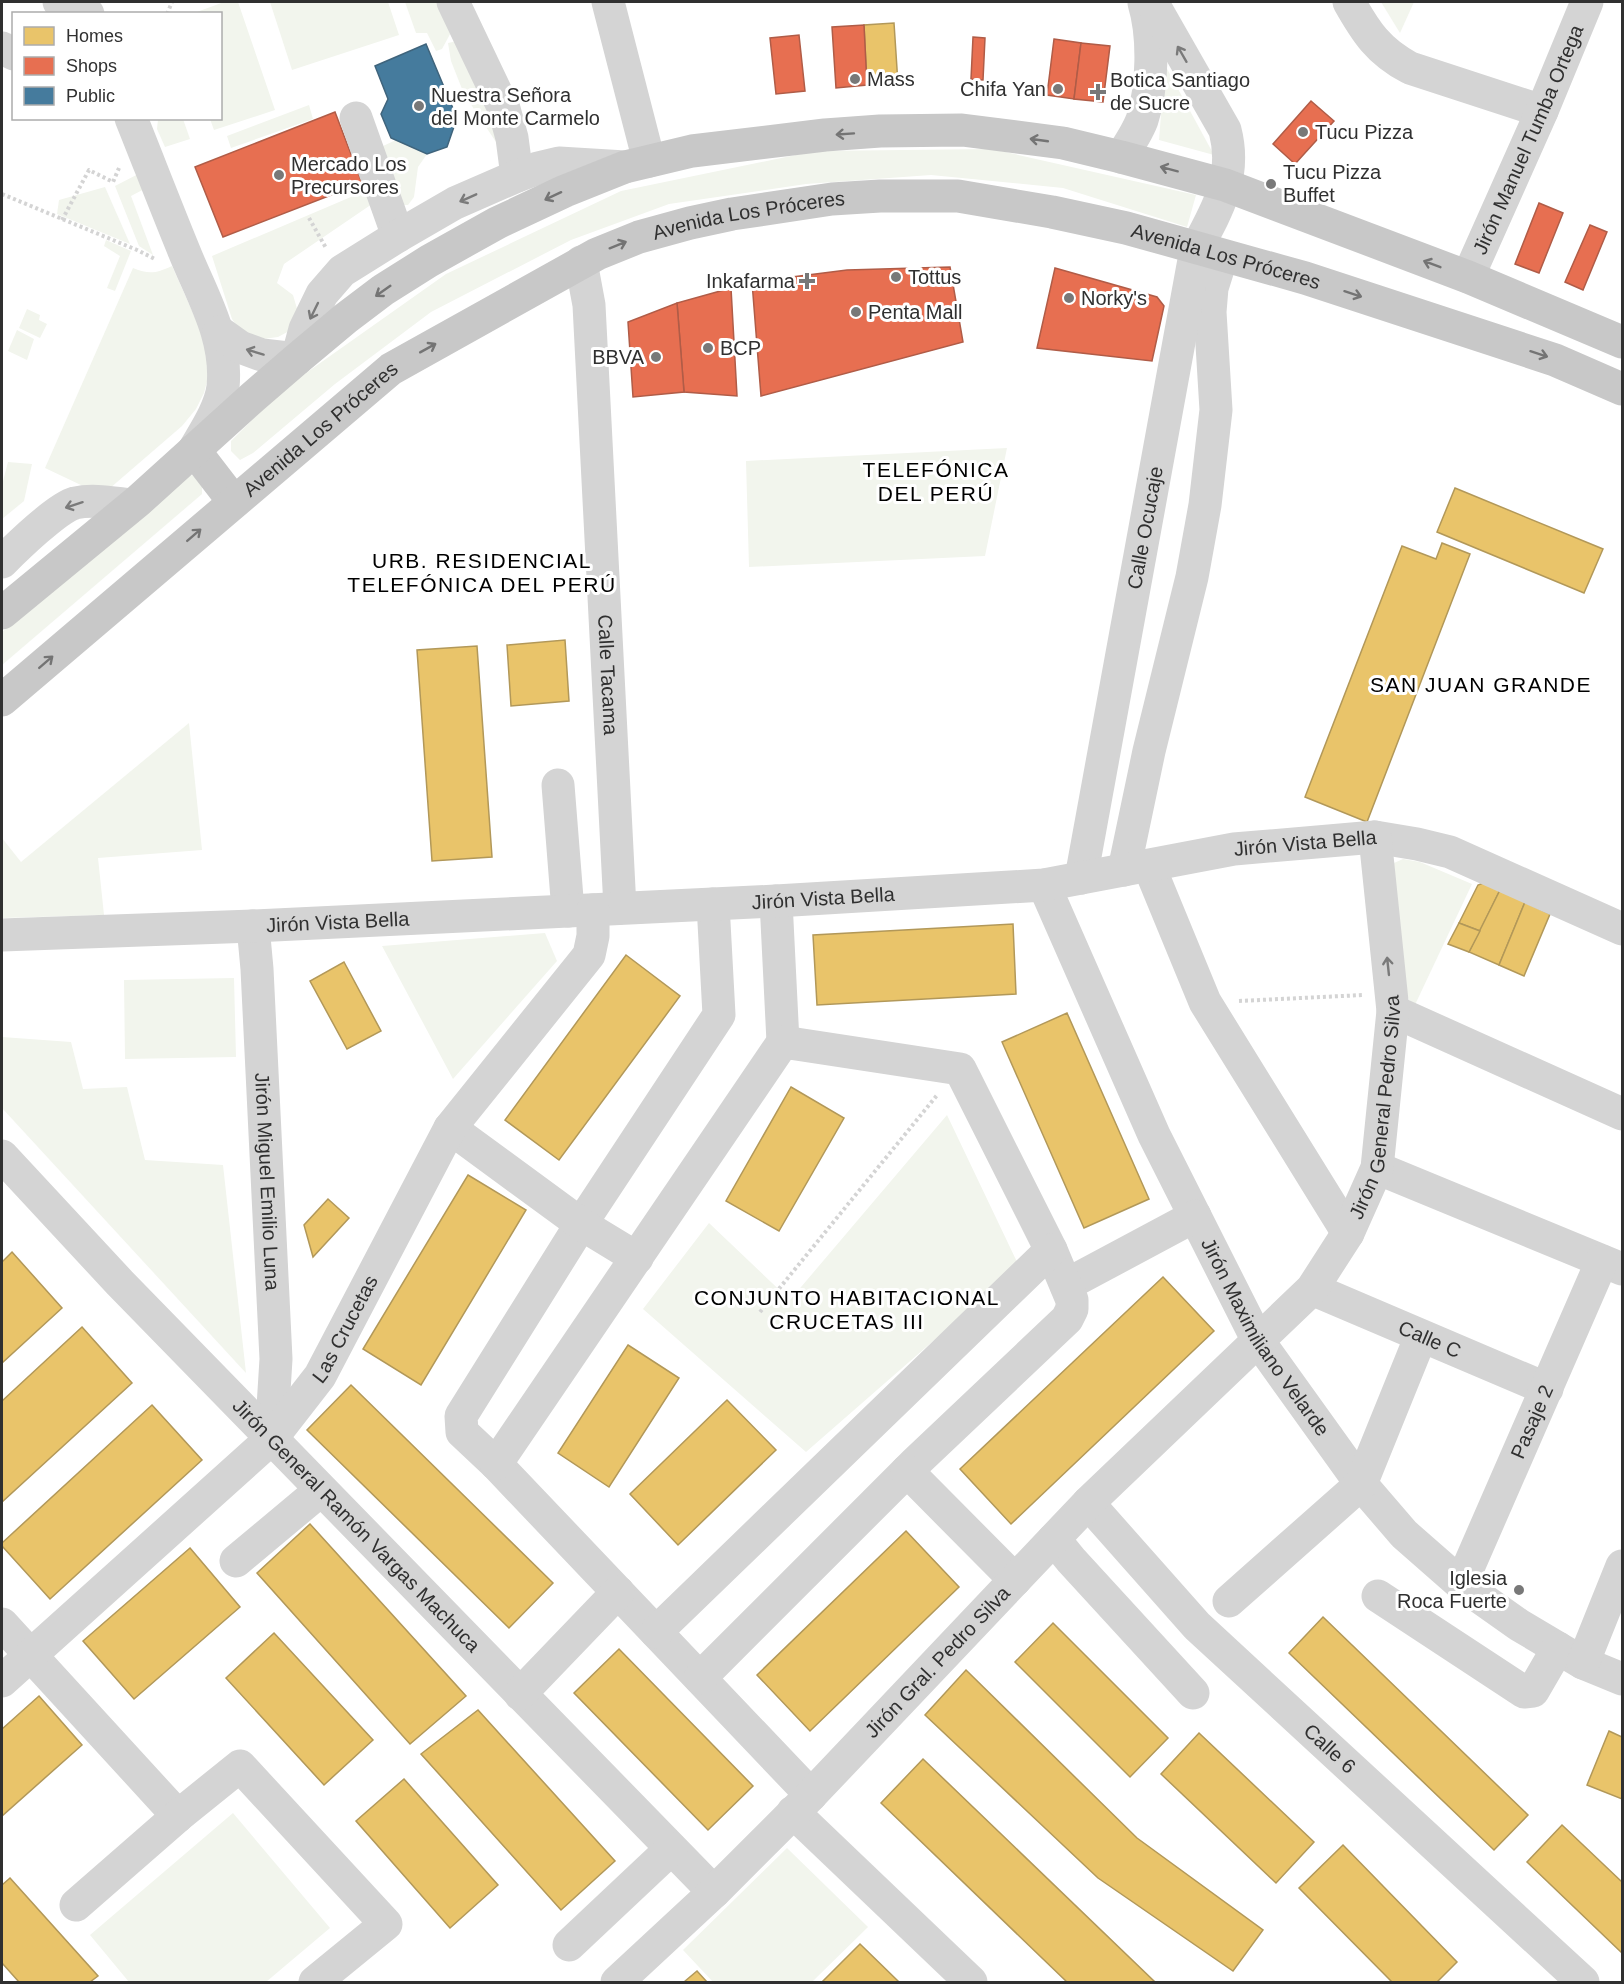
<svg xmlns="http://www.w3.org/2000/svg" width="1624" height="1984" viewBox="0 0 1624 1984" font-family="Helvetica,sans-serif">
	<style>
		.green { fill: #f2f5ed }
		.homes { fill: #e9c46a; stroke: #b29859; stroke-width: 1.5 }
		.shops { fill: #e76f51; stroke: #b05c47; stroke-width: 1.5 }
		.public { fill: #457b9d; stroke: #3f647c; stroke-width: 1.5 }
		.lines { fill: none; stroke-linecap: round; stroke-linejoin: round }
		.path { stroke: #d4d4d4; stroke-width: 4; stroke-dasharray: 3 3; stroke-linecap: butt }
		.minor { stroke: #d4d4d4; stroke-width: 33 }
		.major { stroke: #c8c8c8; stroke-width: 33 }
		.oneway { stroke: #7a7a7a }
		.oneway2 { stroke: #747474 }
		.poi-dot { fill: #787878; stroke: #fff; stroke-width: 2 }
		.labels { text-anchor: middle; stroke-width: 6; stroke-linejoin: round; paint-order: stroke }
		.poi-label { font-size: 20px; fill: #303030; stroke: #fff; text-anchor: start }
		.street-label { font-size: 20px; fill: #303030; stroke: #fff }
		.neighbourhood-label { font-size: 21px; letter-spacing: 1.5px; fill: #000; stroke: #fff }
	</style>
	<rect width="100%" height="100%" fill="#fff"/>
	<!-- green -->
	<g class="green">
		<polygon points="224,2 238,2 275,110 214,130 210,119 220,118 220,14 194,13"/>
		<polygon points="270,2 388,2 399,35 292,70"/>
		<polygon points="405,2 447,2 456,23 442,49 436,51 427,33 416,33"/>
		<polygon points="1381,2 1414,2 1400,33"/>
		<polygon points="462,40 500,148 464,94 451,61 448,43"/>
		<polygon points="1165,65 1214,155 1159,140"/>
		<polygon points="309,105 313,119 231,148 227,136"/>
		<polygon points="158,119 183,119 190,139 165,147 157,129"/>
		<polygon points="396,140 427,154 418,167 414,197 408,205 400,205 383,146"/>
		<polygon points="992,149 1196,195 1187,227 1063,188 931,175 806,184 669,204 571,240 431,312 335,384 253,453 240,460 231,451 231,441 282,390 446,274 621,191 815,151"/>
		<polygon points="146,170 150,186 131,196 153,255 139,246 115,186"/>
		<polygon points="105,187 130,244 57,214 59,200"/>
		<polygon points="372,188 375,202 284,264 277,283 293,295 298,312 293,329 278,337 263,339 240,331 232,319 212,256"/>
		<polygon points="106,240 131,251 115,291 107,288 120,256 104,246"/>
		<path d="M172,266L206,342L209,374L204,393L196,409L182,426L102,495L45,468L133,268C150,275 156,273 172,266Z"/>
		<polygon points="27,309 40,315 39,320 47,324 40,338 19,328"/>
		<polygon points="17,330 34,339 27,360 8,351"/>
		<polygon points="1007,448 985,556 749,567 746,461"/>
		<polygon points="8,462 32,464 24,501 2,519 2,485"/>
		<polygon points="193,475 202,484 202,494 2,665 2,632 185,477"/>
		<polygon points="189,723 202,850 98,858 104,915 2,918 2,838 21,862"/>
		<polygon points="1403,859 1420,862 1472,884 1413,1009 1398,974 1394,863"/>
		<polygon points="545,933 557,961 453,1079 382,946"/>
		<polygon points="234,978 236,1057 125,1059 124,980"/>
		<polygon points="2,1037 71,1042 83,1089 127,1087 145,1160 223,1165 246,1373 2,1108"/>
		<polygon points="947,1115 1019,1266 806,1452 643,1309 709,1223 790,1300"/>
		<polygon points="233,1813 330,1928 266,1982 129,1982 90,1935"/>
		<polygon points="787,1848 868,1927 812,1982 713,1982 683,1950"/>
	</g>
	<!-- homes -->
	<g class="homes">
		<polygon points="894,23 898,84 867,85 864,25"/>
		<polygon points="1455,488 1603,549 1584,593 1437,532"/>
		<polygon points="1442,543 1470,554 1367,822 1305,797 1402,546 1436,559"/>
		<polygon points="565,640 569,701 511,706 507,645"/>
		<polygon points="477,646 492,857 432,861 417,650"/>
		<polygon points="1486,882 1500,890 1480,931 1459,923 1478,885"/>
		<polygon points="1500,890 1525,902 1499,965 1469,952"/>
		<polygon points="1525,902 1550,914 1524,976 1499,965"/>
		<polygon points="1459,923 1480,931 1469,952 1448,944"/>
		<polygon points="1013,924 1016,994 817,1005 813,935"/>
		<polygon points="626,955 680,996 559,1160 505,1120"/>
		<polygon points="344,962 381,1031 347,1049 310,981"/>
		<polygon points="1067,1013 1149,1199 1084,1228 1002,1042"/>
		<polygon points="791,1087 844,1118 779,1231 726,1201"/>
		<polygon points="468,1175 526,1210 421,1385 363,1349"/>
		<polygon points="328,1199 349,1218 313,1257 304,1225"/>
		<polygon points="12,1252 62,1308 2,1363 2,1262"/>
		<polygon points="1163,1277 1214,1331 1011,1524 960,1469"/>
		<polygon points="82,1327 132,1383 2,1502 2,1401"/>
		<polygon points="628,1345 679,1378 609,1487 558,1453"/>
		<polygon points="351,1385 553,1583 509,1628 307,1430"/>
		<polygon points="727,1400 776,1450 678,1545 630,1494"/>
		<polygon points="152,1405 202,1460 50,1599 2,1546 2,1543"/>
		<polygon points="310,1524 466,1696 410,1744 257,1573"/>
		<polygon points="906,1531 959,1587 810,1731 757,1675"/>
		<polygon points="190,1548 240,1607 134,1699 83,1641"/>
		<polygon points="1323,1617 1528,1815 1494,1850 1289,1653"/>
		<polygon points="1053,1623 1168,1738 1130,1777 1015,1662"/>
		<polygon points="274,1633 373,1740 324,1785 226,1678"/>
		<polygon points="619,1649 753,1786 708,1830 574,1693"/>
		<polygon points="966,1670 1137,1838 1263,1930 1233,1971 1098,1878 925,1715"/>
		<polygon points="39,1696 82,1745 2,1816 2,1729"/>
		<polygon points="478,1710 615,1861 561,1910 421,1754"/>
		<polygon points="1609,1731 1622,1737 1622,1799 1587,1785"/>
		<polygon points="1199,1733 1314,1842 1276,1883 1161,1774"/>
		<polygon points="923,1759 1155,1982 1067,1982 881,1803"/>
		<polygon points="404,1779 498,1885 450,1928 356,1821"/>
		<polygon points="1562,1825 1622,1882 1622,1953 1527,1862"/>
		<polygon points="1343,1845 1457,1962 1437,1982 1392,1982 1299,1888"/>
		<polygon points="10,1878 98,1976 90,1982 19,1982 2,1963 2,1885"/>
		<polygon points="860,1944 899,1982 822,1982"/>
		<polygon points="697,1971 707,1982 684,1982"/>
	</g>
	<!-- shops -->
	<g class="shops">
		<polygon points="864,25 867,85 836,88 832,27"/>
		<polygon points="799,35 805,91 776,94 770,38"/>
		<polygon points="973,37 985,38 983,80 971,79"/>
		<polygon points="1054,39 1081,43 1074,99 1047,95"/>
		<polygon points="1081,43 1110,46 1103,102 1074,99"/>
		<polygon points="1311,101 1334,121 1295,164 1273,144"/>
		<polygon points="335,112 362,183 223,237 195,167"/>
		<polygon points="1539,203 1563,213 1539,273 1515,264"/>
		<polygon points="1590,225 1607,232 1583,290 1565,282"/>
		<polygon points="950,267 963,342 761,396 752,282 847,270"/>
		<polygon points="1055,268 1157,297 1164,306 1152,361 1037,348"/>
		<polygon points="731,288 737,396 684,392 677,303"/>
		<polygon points="677,303 684,392 633,397 628,322"/>
	</g>
	<!-- public -->
	<polygon class="public" points="426,44 457,118 447,147 427,154 391,138 381,114 388,99 375,66"/>
	<g class="lines">
		<!-- path -->
		<g class="path">
			<polyline points="167,14 172,2"/>
			<polyline points="2,194 137,250 155,259"/>
			<polyline points="309,218 326,248"/>
			<polyline points="62,220 89,170 113,182 119,168"/>
			<polyline points="1239,1001 1363,995"/>
			<polyline points="760,1312 938,1094"/>
		</g>
		<!-- minor -->
		<g class="minor">
			<polyline points="59,2 88,14"/>
			<polyline points="453,2 504,109 512,138 517,176"/>
			<polyline points="608,2 649,161"/>
			<path d="M1349,2C1366,32 1378,51 1410,68L1542,111"/>
			<polyline points="2,48 14,54"/>
			<path d="M131,118C149,163 166,207 184,251C202,296 228,337 223,387C220,409 205,431 194,450"/>
			<polyline points="356,118 398,236"/>
			<path d="M1121,157C1129,145 1137,133 1142,120C1153,87 1154,36 1144,3"/>
			<path id="s1" d="M581,262L589,305L620,908"/>
			<path id="s2" d="M1468,277L1542,111L1587,2"/>
			<polyline points="219,332 240,347 262,355 297,359 305,329 322,294 342,271 398,236 455,203 517,176 538,168 559,163 625,167"/>
			<path d="M2,562C16,548 57,508 75,503C93,499 113,503 132,505"/>
			<polyline points="558,785 568,911"/>
			<polyline points="1149,866 1205,1002 1348,1233"/>
			<polyline points="1124,870 1149,751 1192,577 1205,505 1216,410 1210,312 1212,288 1222,256"/>
			<path id="s3" d="M1081,878L1196,249C1218,209 1237,176 1225,130L1152,2"/>
			<path id="s4" d="M1044,885L1154,1135L1257,1339L1361,1484L1404,1534L1461,1584L1519,1625L1583,1663L1622,1679"/>
			<polyline points="776,901 783,1042"/>
			<polyline points="713,904 719,1015 581,1224 461,1416 462,1432 496,1464 811,1795"/>
			<path id="s5" d="M253,926L257,969L276,1359L271,1439"/>
			<path id="s6" d="M2,935L253,926L568,911L776,901L1044,885L1234,849L1375,837L1417,844L1450,852L1622,929"/>
			<polyline points="1393,1011 1622,1114"/>
			<polyline points="450,1128 581,1224 637,1258"/>
			<path id="s7" d="M2,1156L120,1283L714,1892"/>
			<polyline points="1377,1168 1622,1269"/>
			<polyline points="1066,1285 1195,1216"/>
			<path id="s8" d="M1312,1289L1547,1389"/>
			<polyline points="496,1464 783,1042 960,1069 1051,1250 1072,1300 1072,1309 1067,1319 916,1462 700,1678"/>
			<polyline points="907,1471 1015,1580"/>
			<path id="s9" d="M1088,1503L1197,1626L1583,1982"/>
			<polyline points="1054,1539 1071,1560 1193,1693"/>
			<polyline points="236,1561 321,1490"/>
			<path id="s10" d="M1461,1584L1602,1261"/>
			<polyline points="1378,1596 1524,1692 1533,1691 1558,1648"/>
			<polyline points="1229,1601 1361,1484 1421,1336"/>
			<polyline points="2,1624 178,1816"/>
			<polyline points="656,1632 1051,1250"/>
			<polyline points="1583,1663 1622,1566"/>
			<path id="s11" d="M2,1681L271,1439L320,1376L450,1128L589,955L593,936V910"/>
			<polyline points="520,1694 618,1592"/>
			<polyline points="793,1812 971,1982"/>
			<polyline points="76,1905 178,1816 240,1766 386,1924 315,1982"/>
			<polyline points="569,1945 671,1849"/>
			<path id="s12" d="M617,1982L714,1892L811,1795L1088,1503L1312,1289L1348,1233L1377,1168L1393,1011L1375,837"/>
		</g>
		<!-- major -->
		<g class="major">
			<polyline points="194,450 234,502"/>
			<polyline points="2,613 138,501 253,397 297,359 346,318 383,290 429,261 497,223 565,191 625,167 692,151 825,135 880,131 962,130 1063,143 1121,157 1225,185 1468,277 1622,342"/>
			<path id="s13" d="M2,700L391,369L597,254L639,237L690,223L732,214L832,199L880,196H958L1052,212L1126,228L1305,278L1555,360L1622,389"/>
		</g>
	</g>
	<!-- one-way arrows -->
	<defs><path id="oneway-shaft" d="M-6 0H5M1.5-3L5.5 0L1.5 3" fill="none" stroke-width="1.6" stroke-linecap="round" stroke-linejoin="round" transform="scale(1.5)"/></defs>
	<g class="oneway">
		<use href="#oneway-shaft" transform="translate(1182 54) rotate(-120)"/>
		<use href="#oneway-shaft" transform="translate(468 198) rotate(156)"/>
		<use href="#oneway-shaft" transform="translate(314 311) rotate(116)"/>
		<use href="#oneway-shaft" transform="translate(255 352) rotate(-163)"/>
		<use href="#oneway-shaft" transform="translate(74 505) rotate(162)"/>
		<use href="#oneway-shaft" transform="translate(1388 966) rotate(-96)"/>
	</g>
	<g class="oneway2">
		<use href="#oneway-shaft" transform="translate(845 134) rotate(176)"/>
		<use href="#oneway-shaft" transform="translate(1039 140) rotate(-172)"/>
		<use href="#oneway-shaft" transform="translate(1169 169) rotate(-165)"/>
		<use href="#oneway-shaft" transform="translate(553 196) rotate(155)"/>
		<use href="#oneway-shaft" transform="translate(618 245) rotate(-22)"/>
		<use href="#oneway-shaft" transform="translate(1432 264) rotate(-159)"/>
		<use href="#oneway-shaft" transform="translate(383 291) rotate(145)"/>
		<use href="#oneway-shaft" transform="translate(1353 294) rotate(18)"/>
		<use href="#oneway-shaft" transform="translate(428 348) rotate(-29)"/>
		<use href="#oneway-shaft" transform="translate(1539 354) rotate(18)"/>
		<use href="#oneway-shaft" transform="translate(194 535) rotate(-41)"/>
		<use href="#oneway-shaft" transform="translate(46 662) rotate(-41)"/>
	</g>
	<!-- markers -->
	<g class="poi-dot">
		<circle cx="855" cy="79" r="6"/>
		<circle cx="1058" cy="89" r="6"/>
		<path d="M1095 83h6v6h6v6h-6v6h-6v-6h-6v-6h6z"/>
		<circle cx="419" cy="106" r="6"/>
		<circle cx="1303" cy="132" r="6"/>
		<circle cx="279" cy="175" r="6"/>
		<circle cx="1271" cy="184" r="6"/>
		<circle cx="896" cy="277" r="6"/>
		<path d="M804 272h6v6h6v6h-6v6h-6v-6h-6v-6h6z"/>
		<circle cx="1069" cy="298" r="6"/>
		<circle cx="856" cy="312" r="6"/>
		<circle cx="708" cy="348" r="6"/>
		<circle cx="656" cy="357" r="6"/>
		<circle cx="1519" cy="1590" r="6"/>
	</g>
	<g class="labels">
		<!-- poi labels -->
		<g class="poi-label">
			<text x="867" y="86">Mass</text>
			<text x="1110" y="87">Botica Santiago<tspan x="1110" dy="23">de Sucre</tspan></text>
			<text x="1046" y="96" text-anchor="end">Chifa Yan</text>
			<text x="431" y="102">Nuestra Señora<tspan x="431" dy="23">del Monte Carmelo</tspan></text>
			<text x="1315" y="139">Tucu Pizza</text>
			<text x="291" y="171">Mercado Los<tspan x="291" dy="23">Precursores</tspan></text>
			<text x="1283" y="179">Tucu Pizza<tspan x="1283" dy="23">Buffet</tspan></text>
			<text x="908" y="284">Tottus</text>
			<text x="795" y="288" text-anchor="end">Inkafarma</text>
			<text x="1081" y="305">Norky's</text>
			<text x="868" y="319">Penta Mall</text>
			<text x="720" y="355">BCP</text>
			<text x="644" y="364" text-anchor="end">BBVA</text>
			<text x="1507" y="1585" text-anchor="end">Iglesia<tspan x="1507" dy="23">Roca Fuerte</tspan></text>
		</g>
		<!-- street labels -->
		<g class="street-label">
			<text dy="7" stroke="none"><textPath href="#s2" startOffset="150">Jirón Manuel Tumba Ortega</textPath></text>
			<text dy="7" stroke="none"><textPath href="#s13" startOffset="904">Avenida Los Próceres</textPath></text>
			<text dy="7" stroke="none"><textPath href="#s13" startOffset="1390">Avenida Los Próceres</textPath></text>
			<text dy="7" stroke="none"><textPath href="#s13" startOffset="418">Avenida Los Próceres</textPath></text>
			<text dy="7" stroke="none"><textPath href="#s3" startOffset="356">Calle Ocucaje</textPath></text>
			<text dy="7" stroke="none"><textPath href="#s1" startOffset="414">Calle Tacama</textPath></text>
			<text dy="7" stroke="none"><textPath href="#s6" startOffset="1308">Jirón Vista Bella</textPath></text>
			<text dy="7" stroke="none"><textPath href="#s6" startOffset="822">Jirón Vista Bella</textPath></text>
			<text dy="7" stroke="none"><textPath href="#s6" startOffset="336">Jirón Vista Bella</textPath></text>
			<text dy="7" stroke="none"><textPath href="#s12" startOffset="1179">Jirón General Pedro Silva</textPath></text>
			<text dy="7" stroke="none"><textPath href="#s5" startOffset="256">Jirón Miguel Emilio Luna</textPath></text>
			<text dy="7" stroke="none"><textPath href="#s11" startOffset="495">Las Crucetas</textPath></text>
			<text dy="7" stroke="none"><textPath href="#s4" startOffset="504">Jirón Maximiliano Velarde</textPath></text>
			<text dy="7" stroke="none"><textPath href="#s8" startOffset="128">Calle C</textPath></text>
			<text dy="7" stroke="none"><textPath href="#s10" startOffset="177">Pasaje 2</textPath></text>
			<text dy="7" stroke="none"><textPath href="#s7" startOffset="512">Jirón General Ramón Vargas Machuca</textPath></text>
			<text dy="7" stroke="none"><textPath href="#s12" startOffset="453">Jirón Gral. Pedro Silva</textPath></text>
			<text dy="7" stroke="none"><textPath href="#s9" startOffset="345">Calle 6</textPath></text>
		</g>
		<!-- neighbourhood labels -->
		<g class="neighbourhood-label">
			<text x="936" y="477">TELEFÓNICA<tspan x="936" dy="24">DEL PERÚ</tspan></text>
			<text x="482" y="568">URB. RESIDENCIAL<tspan x="482" dy="24">TELEFÓNICA DEL PERÚ</tspan></text>
			<text x="1481" y="692">SAN JUAN GRANDE</text>
			<text x="847" y="1305">CONJUNTO HABITACIONAL<tspan x="847" dy="24">CRUCETAS III</tspan></text>
		</g>
	</g>
	<!-- border -->
	<rect width="1624" height="1984" fill="none" stroke="#303030" stroke-width="6"/>
	<!-- legend -->
	<rect x="12" y="12" width="210" height="108" fill="#ffffff" stroke="#acacac" stroke-width="1.5"/>
	<rect x="24" y="27" width="30" height="18" fill="#e9c46a" stroke="#acacac" stroke-width="1.5"/>
	<text x="66" y="42" font-size="18" fill="#303030">Homes</text>
	<rect x="24" y="57" width="30" height="18" fill="#e76f51" stroke="#acacac" stroke-width="1.5"/>
	<text x="66" y="72" font-size="18" fill="#303030">Shops</text>
	<rect x="24" y="87" width="30" height="18" fill="#457b9d" stroke="#acacac" stroke-width="1.5"/>
	<text x="66" y="102" font-size="18" fill="#303030">Public</text>
</svg>
